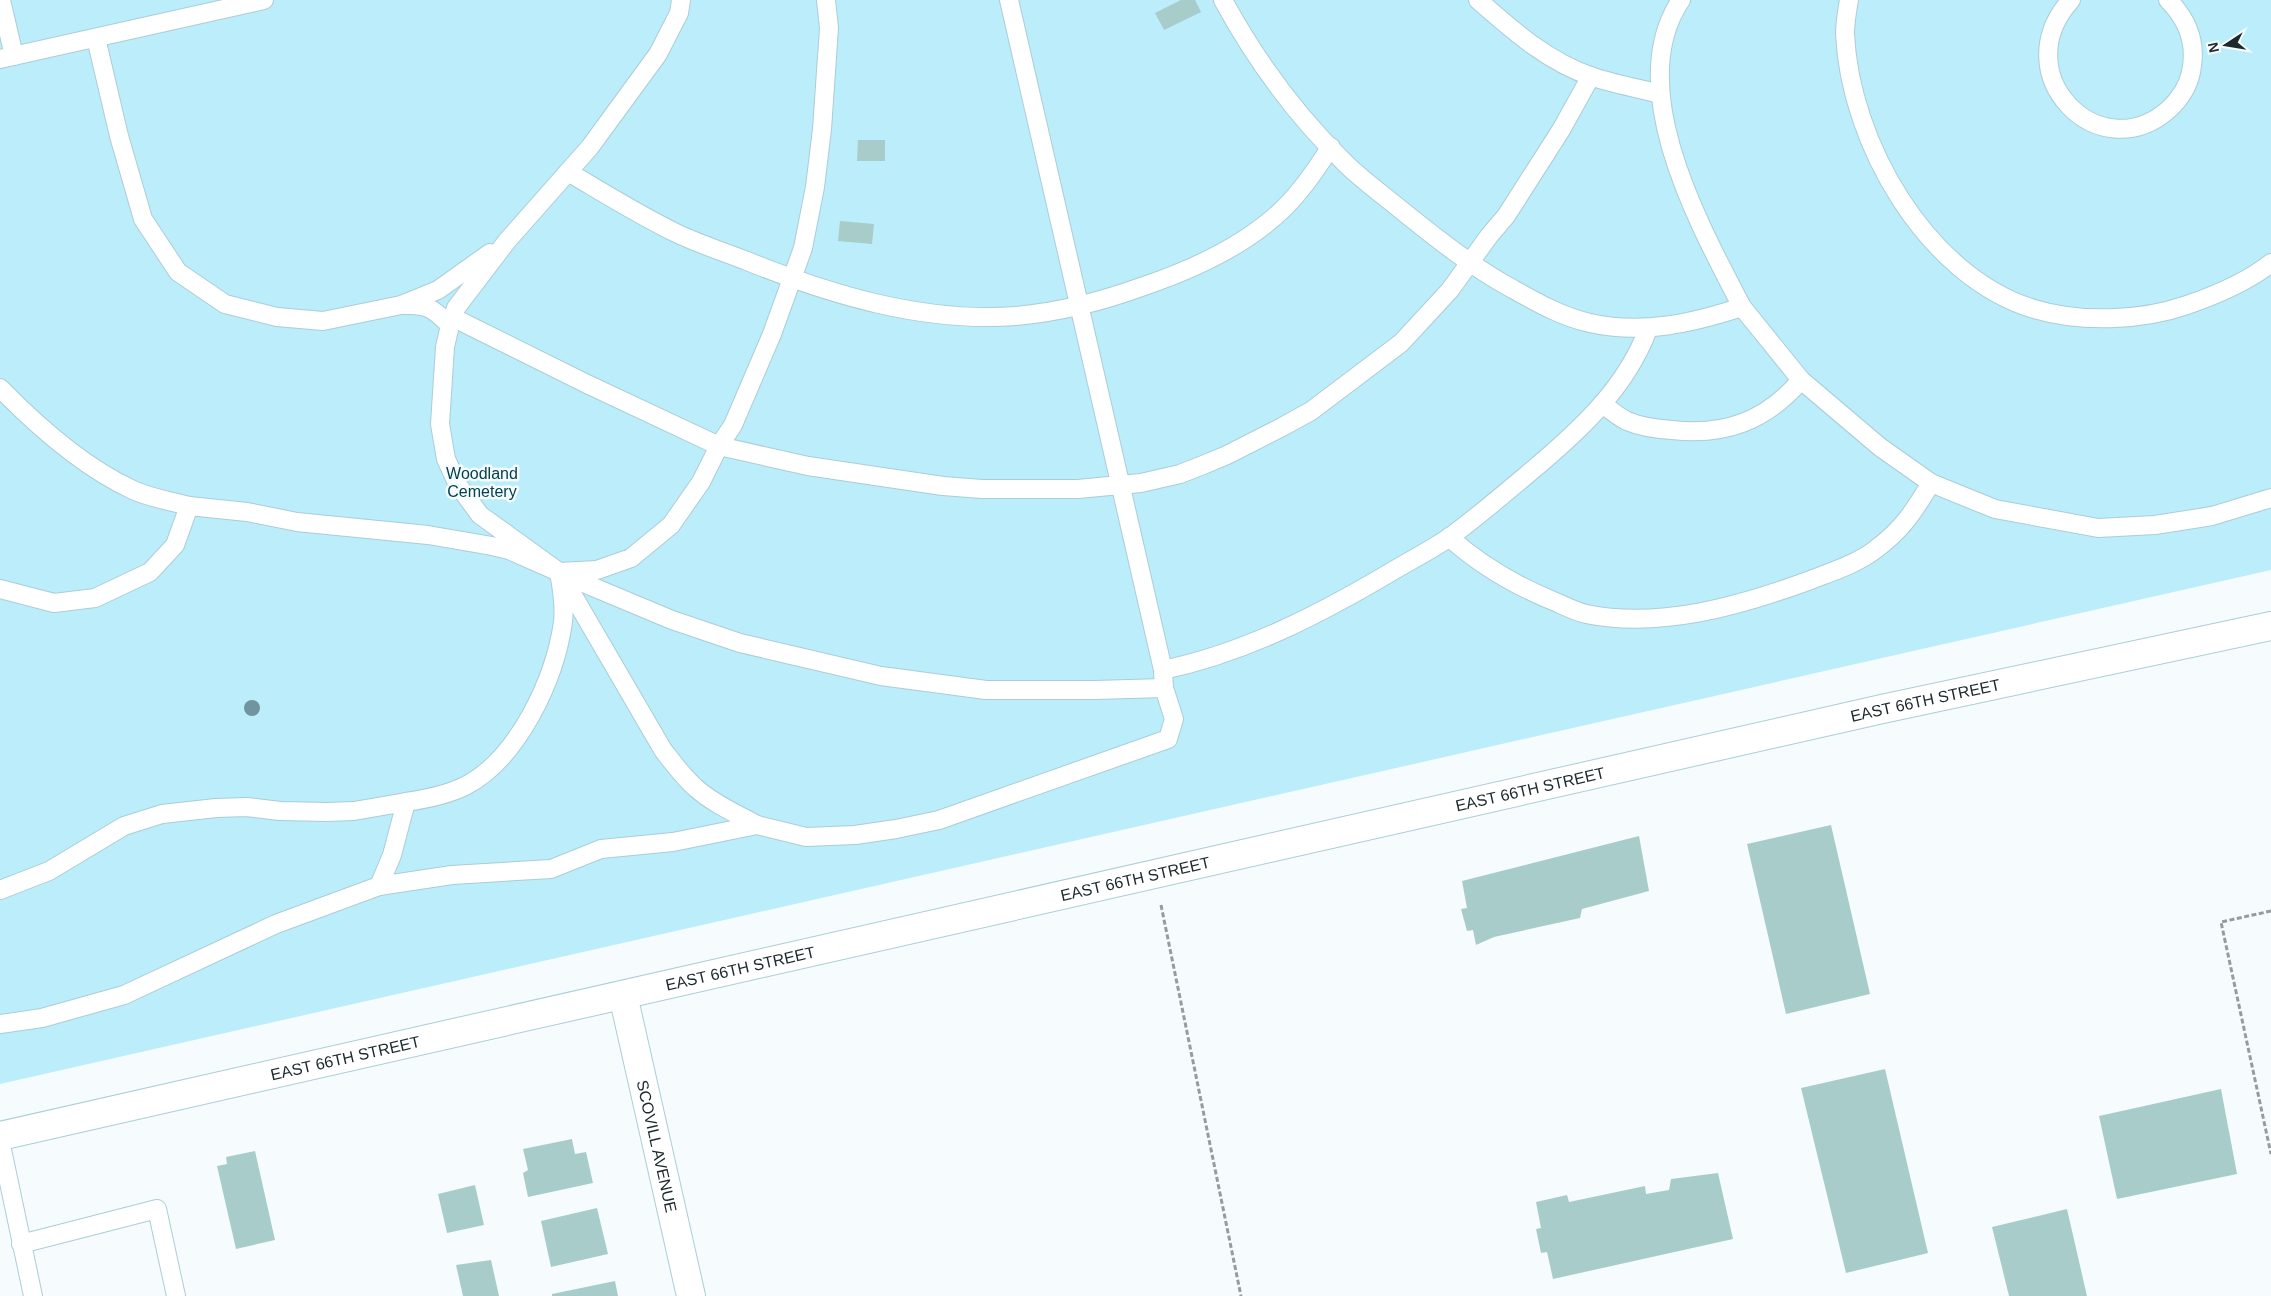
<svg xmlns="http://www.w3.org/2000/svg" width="2271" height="1296" viewBox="0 0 2271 1296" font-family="Helvetica,sans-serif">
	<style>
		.green { fill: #bbedfb }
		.building { fill: #a8ccca }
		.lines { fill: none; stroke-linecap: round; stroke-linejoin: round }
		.lane-casing { stroke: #abcdd7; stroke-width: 20 }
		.street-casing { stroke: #abcdd7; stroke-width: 30 }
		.path { stroke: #939c9f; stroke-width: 3; stroke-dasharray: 5 2.5; stroke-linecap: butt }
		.lane { stroke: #fff; stroke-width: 18 }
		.street { stroke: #fff; stroke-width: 28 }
		.tree { fill: #70959e }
		.labels { text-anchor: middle; stroke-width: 5; stroke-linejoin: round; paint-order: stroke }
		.park-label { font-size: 16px; fill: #03414f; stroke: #f6fcfe }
		.street-label { font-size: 16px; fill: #1c292d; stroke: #f6fcfe }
	</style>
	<rect width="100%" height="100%" fill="#f6fcfe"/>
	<!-- green -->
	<polygon class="green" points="0,0 2271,0 2271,570 0,1084"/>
	<!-- building -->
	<g class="building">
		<polygon points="1181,0 1195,0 1201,12 1164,30 1155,13"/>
		<polygon points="858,140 885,140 885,161 857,161"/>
		<polygon points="840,221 874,224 872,244 838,241"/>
		<polygon points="1831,825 1870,994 1786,1014 1747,844"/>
		<polygon points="1639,836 1649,891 1582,909 1580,918 1494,937 1476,945 1473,930 1467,931 1461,909 1467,908 1462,881"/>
		<polygon points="1885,1069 1928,1253 1846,1273 1801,1088"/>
		<polygon points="2221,1089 2237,1174 2117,1199 2099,1116"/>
		<polygon points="572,1139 575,1154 586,1152 593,1183 528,1197 523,1173 528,1170 523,1149"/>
		<polygon points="255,1151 275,1240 236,1249 217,1166 227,1164 226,1157"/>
		<polygon points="1718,1173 1733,1239 1553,1279 1547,1252 1541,1253 1536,1229 1541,1228 1536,1202 1567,1195 1569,1202 1645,1186 1646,1194 1669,1190 1671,1179"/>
		<polygon points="475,1185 484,1225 447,1233 438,1194"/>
		<polygon points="597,1208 608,1254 551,1267 541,1221"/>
		<polygon points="2067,1209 2087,1296 2009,1296 1992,1227"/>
		<polygon points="491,1260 499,1296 463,1296 456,1265"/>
		<polygon points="615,1281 618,1296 552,1296 552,1294"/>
	</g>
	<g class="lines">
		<defs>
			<g id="lane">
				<polyline points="1,0 14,56"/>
				<polyline points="681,0 679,13 658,54 590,147 507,241 456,308 450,325 445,347 440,424 446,459 458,485 480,515 559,572 597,570 631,558 671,525 701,482 719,446 733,425 772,334 803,248 815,187 822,129 829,28 826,0"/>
				<path d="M1223,0C1256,61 1296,115 1345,163C1362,180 1382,194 1400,209C1436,238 1471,266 1511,288C1536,302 1562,317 1590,323C1642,335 1693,323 1742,307C1700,226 1622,87 1681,0"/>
				<path d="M1478,0C1512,30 1548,62 1593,77C1614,84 1638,88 1660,94"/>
				<path d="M1849,0C1847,11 1845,23 1845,34C1850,142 1926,276 2034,309C2081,323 2141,321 2187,305C2216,295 2247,282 2271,263"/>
				<path d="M2071,0C2004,74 2099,170 2168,110C2179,100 2188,87 2191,72C2197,44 2188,20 2168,0"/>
				<polyline points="96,38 119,136 143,219 178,272 225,304 277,317 323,321 401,305 438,290 490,253"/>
				<polyline points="0,59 264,0"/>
				<path d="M568,172C604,193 639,215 676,233C699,244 724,252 747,261C831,295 924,323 1016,316C1060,312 1103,301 1144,286C1200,267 1264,237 1301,189C1312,176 1321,161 1331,147"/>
				<path d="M405,305C428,304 433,309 450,325"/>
				<polyline points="1742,307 1801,380 1880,447 1931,483 1995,509 2098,528 2155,525 2212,516 2271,498"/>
				<polyline points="454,318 587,384 719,446 808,466 943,486 982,489 1078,489 1141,483 1180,474 1203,465 1227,455 1282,427 1311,411 1401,343 1450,290 1489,236 1506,216 1561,130 1591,76"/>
				<path d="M0,388C38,427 83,467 133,490C150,498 171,501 189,506"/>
				<path d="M1602,404C1610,409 1618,417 1627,421C1641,427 1657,429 1672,430C1725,436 1766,421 1801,380"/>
				<path d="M1449,537C1482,567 1518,587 1558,603C1567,607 1577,612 1586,614C1660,629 1739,606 1808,581C1831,572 1857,564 1876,549C1903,529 1914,511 1931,483"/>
				<polyline points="562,574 672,620 740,643 881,676 986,690 1095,690 1164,688"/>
				<path d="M564,580L663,750C674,764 684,778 697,789C714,804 737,814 757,825"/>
				<path d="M0,589L54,603L95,598L150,572L175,545L189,506L247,512L297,522L428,535L492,546L509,550L559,572C562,588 565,605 563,622C555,679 518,759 465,786C447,795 426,799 406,802"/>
				<path d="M1163,670C1245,653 1320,614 1391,572C1411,560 1431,550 1450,537C1477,517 1503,495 1529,473C1577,433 1626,389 1648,329"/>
				<polyline points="0,890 49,871 124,826 162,814 216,808 247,807 280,811 327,812 354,811 406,802 392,855 379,886"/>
				<polyline points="0,1024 42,1018 124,995 276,924 379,886 452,875 551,869 601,849 673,842 757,825 806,837 855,835 896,829 939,820 1168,739 1174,719 1164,688 1163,670 1009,0"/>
				<polyline points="0,1140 33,1296"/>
				<polyline points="21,1244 157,1209 176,1296"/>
			</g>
			<g id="street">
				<path id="s1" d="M623,995L691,1296"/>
				<path id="s2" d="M0,1136L1882,709L2271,626"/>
			</g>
		</defs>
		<!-- lane casing -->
		<use href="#lane" class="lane-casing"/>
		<!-- street casing -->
		<use href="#street" class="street-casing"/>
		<!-- path -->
		<g class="path">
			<polyline points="1161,905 1241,1296"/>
			<polyline points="2271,911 2221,922 2271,1154"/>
		</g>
		<!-- lane -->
		<use href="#lane" class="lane"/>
		<!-- street -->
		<use href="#street" class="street"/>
	</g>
	<!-- trees -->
	<circle class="tree" cx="252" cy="708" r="8"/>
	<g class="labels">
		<!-- park labels -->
		<g class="park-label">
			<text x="482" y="479">Woodland<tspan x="482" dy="18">Cemetery</tspan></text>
		</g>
		<!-- street labels -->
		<g class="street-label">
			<text dy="6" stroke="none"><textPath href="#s2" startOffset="1974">EAST 66TH STREET</textPath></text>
			<text dy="6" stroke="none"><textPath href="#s2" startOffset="1569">EAST 66TH STREET</textPath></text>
			<text dy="6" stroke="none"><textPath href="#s2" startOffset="1164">EAST 66TH STREET</textPath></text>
			<text dy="6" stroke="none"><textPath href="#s2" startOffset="759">EAST 66TH STREET</textPath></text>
			<text dy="6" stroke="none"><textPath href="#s2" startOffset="354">EAST 66TH STREET</textPath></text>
			<text dy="6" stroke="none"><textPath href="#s1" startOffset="155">SCOVILL AVENUE</textPath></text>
		</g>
	</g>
	<!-- north arrow -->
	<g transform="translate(2226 45) rotate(258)" stroke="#f6fcfe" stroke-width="4" paint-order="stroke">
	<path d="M0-4L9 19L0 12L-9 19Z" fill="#1c292d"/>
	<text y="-8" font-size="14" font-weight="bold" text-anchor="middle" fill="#1c292d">N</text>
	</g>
</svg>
